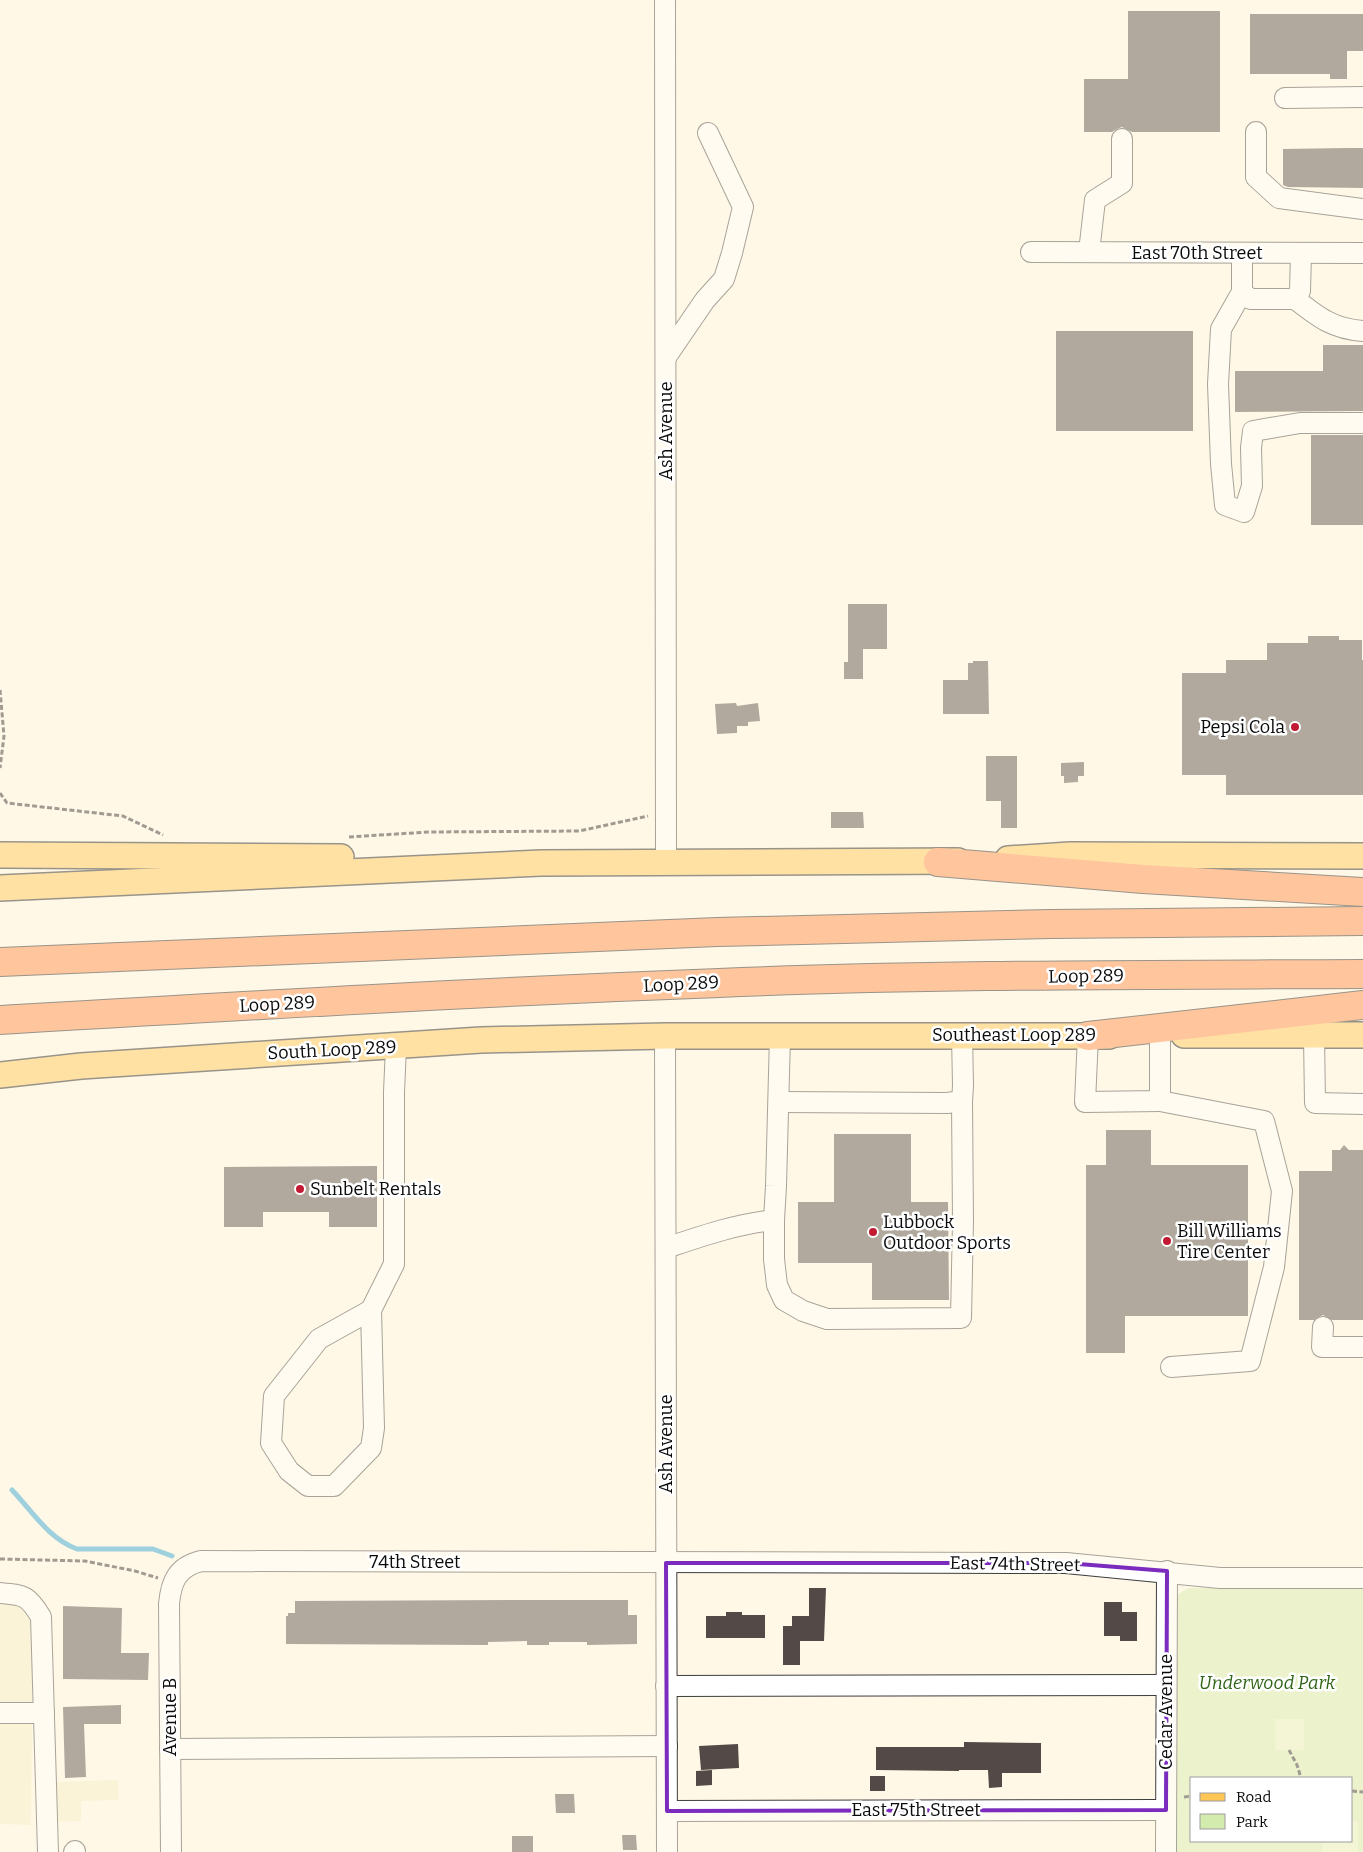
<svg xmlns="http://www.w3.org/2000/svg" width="1363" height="1852" viewBox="0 0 1363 1852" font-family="Bitter,serif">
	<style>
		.farmland { fill: #f6edc5 }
		.green { fill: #d4ebae; fill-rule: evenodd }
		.pitch { fill: #e5f2c1 }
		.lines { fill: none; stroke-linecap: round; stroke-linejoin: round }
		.stream { stroke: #2aa1d6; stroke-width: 5 }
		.building { fill: #534946 }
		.minor-casing { stroke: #3d3d3d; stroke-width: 22 }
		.major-casing { stroke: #1b1b1b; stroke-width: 28 }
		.highway-casing { stroke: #1b1b1b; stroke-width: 30 }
		.path { stroke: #2c2c2c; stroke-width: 3; stroke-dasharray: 5 2.5; stroke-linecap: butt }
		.minor { stroke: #fff; stroke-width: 20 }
		.major { stroke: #ffc656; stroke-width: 25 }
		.highway { stroke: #ff8845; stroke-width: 28 }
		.marked { fill: none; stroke: #7b2cbf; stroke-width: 4; stroke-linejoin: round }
		.poi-dot { fill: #c11a32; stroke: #fff; stroke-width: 2 }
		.labels { text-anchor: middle; stroke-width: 5; stroke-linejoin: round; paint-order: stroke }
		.street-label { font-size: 18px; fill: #0a0a0a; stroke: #fff }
		.poi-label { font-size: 18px; fill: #0a0a0a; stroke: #fff; text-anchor: start }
		.park-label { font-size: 18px; font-style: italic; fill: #2f6417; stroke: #fff }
	</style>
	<rect width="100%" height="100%" fill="#fff8e6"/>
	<!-- farmland -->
	<g class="farmland">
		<polygon points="0,1596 33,1611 35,1707 0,1707"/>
		<polygon points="0,1717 32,1717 31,1825 0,1824"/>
		<polygon points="118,1780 119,1800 81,1801 81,1821 55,1822 54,1782"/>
	</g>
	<!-- green -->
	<path class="green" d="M1363,1587V1852H1173L1177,1595L1188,1588ZM1192,1778H1352V1841H1192Z"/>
	<!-- pitch -->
	<g class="pitch">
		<rect x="1275" y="1719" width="29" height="31"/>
		<polygon points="1352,1821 1358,1821 1358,1852 1322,1852 1322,1841 1352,1841"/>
	</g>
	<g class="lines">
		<!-- stream -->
		<path class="stream" d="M12,1490C32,1511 49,1539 77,1549H153L172,1556"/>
	</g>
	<!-- building -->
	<g class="building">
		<polygon points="1128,11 1220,11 1220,132 1132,132 1122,127 1117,129 1112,132 1084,132 1084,79 1128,79"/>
		<polygon points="1250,14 1363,14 1363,51 1347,51 1347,79 1330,79 1330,74 1250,74"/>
		<polygon points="1347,148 1363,148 1363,188 1288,187 1283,185 1283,149"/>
		<rect x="1056" y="331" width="137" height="100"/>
		<polygon points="1323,345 1363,345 1363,411 1235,412 1235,371 1323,371"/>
		<rect x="1311" y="435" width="52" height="90"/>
		<polygon points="848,604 887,604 887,649 863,649 863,679 844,679 844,662 848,662"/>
		<polygon points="1308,636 1339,636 1339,640 1362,640 1362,660 1363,660 1363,795 1226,795 1226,775 1182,775 1182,673 1226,673 1226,660 1267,660 1267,643 1308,643"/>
		<polygon points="973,661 988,661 989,714 943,714 943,680 968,680 968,663 973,663"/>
		<polygon points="736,703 737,706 758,703 760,721 748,722 748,726 737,726 737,733 717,734 715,704"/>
		<polygon points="986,756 1017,756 1017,828 1001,828 1001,801 986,801"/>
		<polygon points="1084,762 1084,776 1078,776 1078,782 1064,783 1064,776 1061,776 1061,763"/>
		<polygon points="831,812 863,812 864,828 831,828"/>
		<polygon points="1106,1130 1151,1130 1151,1165 1248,1165 1248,1316 1125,1316 1125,1353 1086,1353 1086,1165 1106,1165"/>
		<polygon points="834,1134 911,1134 911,1202 948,1202 949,1300 872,1300 872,1263 798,1263 798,1202 834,1202"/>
		<polygon points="1344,1145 1349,1150 1363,1150 1363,1320 1332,1320 1323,1315 1314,1320 1299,1320 1299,1171 1332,1171 1332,1150 1340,1150"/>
		<polygon points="377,1166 377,1227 329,1227 329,1212 263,1212 263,1227 224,1227 224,1167"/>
		<polygon points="809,1588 826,1588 824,1641 800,1641 800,1665 783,1665 783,1626 792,1626 792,1616 809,1616"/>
		<polygon points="519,1600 628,1600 628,1615 637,1615 637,1644 587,1645 587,1642 549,1642 549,1645 527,1645 527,1641 488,1642 488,1645 286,1644 286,1616 288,1616 288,1613 295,1613 295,1601"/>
		<polygon points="1104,1602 1122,1602 1122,1612 1137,1612 1137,1641 1120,1641 1120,1636 1104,1636"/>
		<polygon points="63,1606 122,1608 121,1653 149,1653 148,1680 63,1679"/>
		<polygon points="726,1612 742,1612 742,1615 765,1615 765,1638 706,1638 706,1616 726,1616"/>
		<polygon points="121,1705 121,1724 84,1724 86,1777 65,1778 63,1707"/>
		<polygon points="964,1742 1041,1743 1041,1773 1002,1773 1002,1787 989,1788 988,1770 959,1770 959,1771 876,1770 876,1747 964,1747"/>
		<polygon points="738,1744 739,1768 701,1770 699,1746"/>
		<polygon points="712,1770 712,1785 696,1786 696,1771"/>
		<rect x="870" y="1776" width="15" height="15"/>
		<polygon points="555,1794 574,1794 575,1813 556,1813"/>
		<polygon points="622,1835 636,1835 637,1850 623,1850"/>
		<rect x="512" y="1836" width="21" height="16"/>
	</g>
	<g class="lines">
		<defs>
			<g id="minor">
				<polyline points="665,0 666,862"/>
				<polyline points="1285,98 1363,97"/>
				<polyline points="1256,132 1256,177 1279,198 1363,209"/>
				<polyline points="1031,252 1363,253"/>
				<polyline points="1089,252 1095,200 1122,183 1122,139"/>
				<polyline points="1242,253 1242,292 1250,299 1295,299 1300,291 1301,253"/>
				<polyline points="1242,292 1221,329 1218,384 1221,464 1225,505 1244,512 1252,486 1251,448 1253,431 1300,423 1363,423"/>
				<path d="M1295,299C1318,317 1333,329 1363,331"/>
				<polyline points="666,357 705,300 724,279 732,253 743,207 708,133"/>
				<polyline points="665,1036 667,1852"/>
				<polyline points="1088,1036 1085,1102 1160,1101 1160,1035"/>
				<polyline points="1314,1036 1315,1103 1363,1104"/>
				<polyline points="1160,1101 1264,1121 1282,1191 1274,1267 1250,1361 1171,1367"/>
				<polyline points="779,1102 947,1103 962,1101 963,1086 962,1034"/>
				<polyline points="774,1220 774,1259 777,1285 784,1300 803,1311 827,1319 961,1318 963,1221 962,1101"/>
				<path d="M666,1248C702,1236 736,1224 774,1220L776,1186L780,1036"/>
				<polyline points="371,1310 374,1428 371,1448 334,1486 308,1486 289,1471 271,1443 274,1396 319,1339 371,1310 394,1264 394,1092 396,1047"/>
				<polyline points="1323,1327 1322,1347 1363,1347"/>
				<path d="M0,1593C24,1595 28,1595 41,1617L48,1852"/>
				<polyline points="666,1686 1166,1685"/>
				<polyline points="0,1713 44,1713"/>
				<polyline points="170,1749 667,1746"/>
				<polyline points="667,1811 1166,1810"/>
				<polyline points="74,1852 75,1851"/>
				<path d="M171,1852L169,1604C171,1582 177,1567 201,1561L1066,1563L1220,1578H1363"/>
				<polyline points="1166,1852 1167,1571"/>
			</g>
			<g id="major">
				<polyline points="0,855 341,857"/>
				<polyline points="1008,859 1070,855 1363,856"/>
				<polyline points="0,888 541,863 958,861"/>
				<polyline points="1184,1035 1363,1035"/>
				<polyline points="0,1075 81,1066 481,1040 665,1036 1109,1036"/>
			</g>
			<g id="highway">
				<polyline points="938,862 1143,879 1363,892"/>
				<polyline points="0,962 717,932 1051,924 1363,921"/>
				<path d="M0,1020C240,1006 479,992 719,983C933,974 1148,975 1363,974"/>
				<polyline points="1088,1036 1363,1005"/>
			</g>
		</defs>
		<!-- minor casing -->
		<use href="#minor" class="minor-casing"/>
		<!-- major casing -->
		<use href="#major" class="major-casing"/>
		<!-- highway casing -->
		<use href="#highway" class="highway-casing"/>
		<!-- path -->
		<g class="path">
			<polyline points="0,690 4,736 0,768"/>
			<polyline points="0,793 7,803 123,816 163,835"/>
			<polyline points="349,837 428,832 579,831 648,816"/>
			<polyline points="0,1559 85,1561 135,1571 158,1578"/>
			<polyline points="1289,1750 1297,1765 1301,1778"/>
			<polyline points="1352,1791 1363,1792"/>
			<polyline points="1184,1797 1192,1796"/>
		</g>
		<!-- minor -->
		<use href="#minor" class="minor"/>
		<!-- major -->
		<use href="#major" class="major"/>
		<!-- highway -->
		<use href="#highway" class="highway"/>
	</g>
	<!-- marked area -->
	<path d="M0 0H1363V1852H0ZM666,1563H1066L1167,1571L1166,1810L667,1811Z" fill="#fff8e6" fill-opacity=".55" fill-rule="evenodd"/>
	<path class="marked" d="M666,1563H1066L1167,1571L1166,1810L667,1811Z"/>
	<!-- markers -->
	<g class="poi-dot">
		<circle cx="1295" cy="727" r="5"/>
		<circle cx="300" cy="1189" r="5"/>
		<circle cx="873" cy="1232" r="5"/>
		<circle cx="1167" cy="1241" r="5"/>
	</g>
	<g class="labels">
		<!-- street labels -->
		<g class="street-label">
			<text x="1197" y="259">East 70th Street</text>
			<text transform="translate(666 431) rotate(-90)" y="6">Ash Avenue</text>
			<text transform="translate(1086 976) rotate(-1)" y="6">Loop 289</text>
			<text transform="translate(681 984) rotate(-3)" y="6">Loop 289</text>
			<text transform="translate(277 1004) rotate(-3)" y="6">Loop 289</text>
			<text x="1014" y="1041">Southeast Loop 289</text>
			<text transform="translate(332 1050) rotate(-3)" y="6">South Loop 289</text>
			<text transform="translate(666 1444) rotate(-90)" y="6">Ash Avenue</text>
			<text x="415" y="1568">74th Street</text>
			<text transform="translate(1015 1564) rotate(1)" y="6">East 74th Street</text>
			<text transform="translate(1166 1712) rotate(-90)" y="6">Cedar Avenue</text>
			<text transform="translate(170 1717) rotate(-90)" y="6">Avenue B</text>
			<text x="916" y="1816">East 75th Street</text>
		</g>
		<!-- poi labels -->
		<g class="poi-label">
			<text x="1285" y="733" text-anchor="end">Pepsi Cola</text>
			<text x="310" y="1195">Sunbelt Rentals</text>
			<text x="883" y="1228">Lubbock<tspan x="883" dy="21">Outdoor Sports</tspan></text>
			<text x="1177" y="1237">Bill Williams<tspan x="1177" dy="21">Tire Center</tspan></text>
		</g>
		<!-- park labels -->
		<g class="park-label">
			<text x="1267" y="1689">Underwood Park</text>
		</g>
	</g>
	<!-- legend -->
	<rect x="1190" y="1777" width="162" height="65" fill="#ffffff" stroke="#9d9d9d"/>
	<rect x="1200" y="1793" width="25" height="8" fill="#ffc656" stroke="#9d9d9d"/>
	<text x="1236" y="1802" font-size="15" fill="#0a0a0a">Road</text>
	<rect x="1200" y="1814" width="25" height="15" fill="#d4ebae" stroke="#9d9d9d"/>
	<text x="1236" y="1827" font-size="15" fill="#0a0a0a">Park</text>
</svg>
